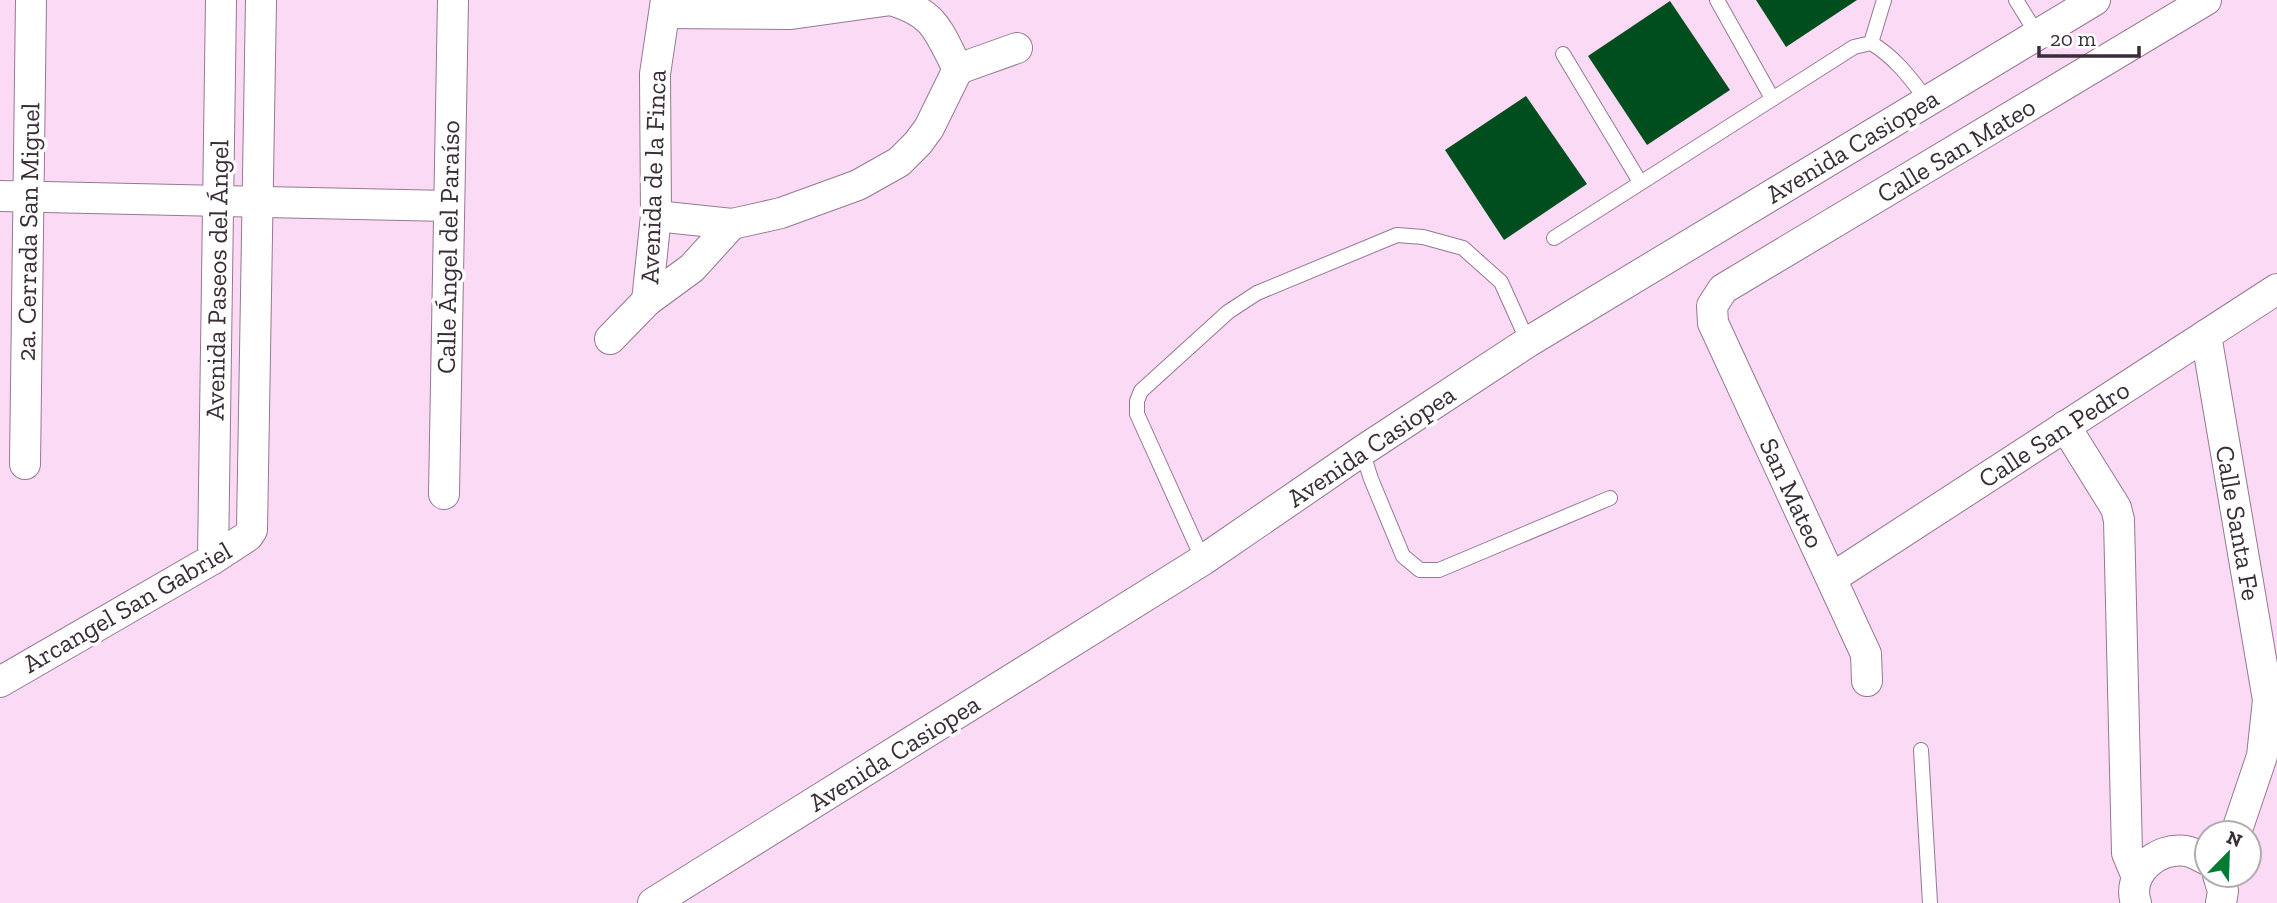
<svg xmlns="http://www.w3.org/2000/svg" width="2277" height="903" viewBox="0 0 2277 903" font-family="'Zilla Slab',serif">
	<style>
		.building { fill: #004e1d }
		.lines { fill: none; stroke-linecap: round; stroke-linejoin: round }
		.lane-casing { stroke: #957990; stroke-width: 16 }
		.street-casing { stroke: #957990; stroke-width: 32 }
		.lane { stroke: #fff; stroke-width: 14 }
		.street { stroke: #fff; stroke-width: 30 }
		.labels { text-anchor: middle; stroke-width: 7; stroke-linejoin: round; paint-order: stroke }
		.street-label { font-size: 26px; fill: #392d37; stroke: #fff }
	</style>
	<rect width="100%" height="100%" fill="#fadaf5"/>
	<!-- building -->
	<g class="building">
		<polygon points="1756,0 1857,0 1786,47"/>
		<polygon points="1670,1 1730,90 1647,145 1588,56"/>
		<polygon points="1526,96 1587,184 1504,240 1445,150"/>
	</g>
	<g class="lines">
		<defs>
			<g id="lane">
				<polyline points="1717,0 1772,98"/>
				<polyline points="2016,0 2037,34"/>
				<polyline points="1871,43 1884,0"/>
				<polyline points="1563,54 1640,182"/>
				<path d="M1554,238L1854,47L1871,43C1895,57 1911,79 1927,100"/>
				<polyline points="1362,451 1371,479 1403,556 1420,570 1439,570 1610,498"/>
				<polyline points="1203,560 1137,414 1137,401 1141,391 1228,312 1257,293 1397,235 1423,237 1463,248 1501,282 1528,342"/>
				<polyline points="1921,750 1930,903"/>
			</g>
			<g id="street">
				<path d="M891,0C936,14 937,29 958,69"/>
				<polyline points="665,13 791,14 891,0"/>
				<polyline points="958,69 1017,48"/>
				<polyline points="0,196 449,206"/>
				<polyline points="656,216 732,224 781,213 858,185 899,162 918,143 929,128 958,69"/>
				<polyline points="647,301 656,216 655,74 666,0"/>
				<polyline points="2206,335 2268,700 2262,756 2236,833"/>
				<polyline points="610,339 647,301 692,268 732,224"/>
				<polyline points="2065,426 2116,508 2119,520 2127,853 2137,877"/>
				<polyline points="25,464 31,0"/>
				<polyline points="444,494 453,0"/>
				<polyline points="213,559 221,0"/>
				<polyline points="1832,578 2277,289"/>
				<polyline points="1867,681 1866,654 1713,323 1712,306 1723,289 2206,0"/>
				<polyline points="0,682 213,559 248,536 252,530 261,0"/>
				<polyline points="2218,875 2223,891 2221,903"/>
				<polyline points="653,903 1203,560 1362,451 1528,342 2095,0"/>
				<path d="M2136,903C2126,873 2158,846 2186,851C2193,852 2201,857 2207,860"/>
			</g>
		</defs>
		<!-- lane casing -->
		<use href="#lane" class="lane-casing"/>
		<!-- street casing -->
		<use href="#street" class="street-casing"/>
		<!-- lane -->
		<use href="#lane" class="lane"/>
		<!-- street -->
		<use href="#street" class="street"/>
	</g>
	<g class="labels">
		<!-- street labels -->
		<g class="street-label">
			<text transform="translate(1852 146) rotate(-31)" y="9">Avenida Casiopea</text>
			<text transform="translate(1956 150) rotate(-31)" y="9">Calle San Mateo</text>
			<text transform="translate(653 177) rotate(-88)" y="9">Avenida de la Finca</text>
			<text transform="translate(28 232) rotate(-89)" y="9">2a. Cerrada San Miguel</text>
			<text transform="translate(448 247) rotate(-89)" y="9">Calle Ángel del Paraíso</text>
			<text transform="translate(217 280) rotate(-89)" y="9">Avenida Paseos del Ángel</text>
			<text transform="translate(2054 434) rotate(-33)" y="9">Calle San Pedro</text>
			<text transform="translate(1371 446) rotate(-34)" y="9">Avenida Casiopea</text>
			<text transform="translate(1792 493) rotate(65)" y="9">San Mateo</text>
			<text transform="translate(2238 523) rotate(80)" y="9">Calle Santa Fe</text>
			<text transform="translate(127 607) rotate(-30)" y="9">Arcangel San Gabriel</text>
			<text transform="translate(894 753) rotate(-32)" y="9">Avenida Casiopea</text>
		</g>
	</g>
	<!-- north arrow -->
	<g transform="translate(2228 854) rotate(23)"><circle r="33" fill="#ffffff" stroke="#b0abaf" stroke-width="2"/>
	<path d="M0-5L12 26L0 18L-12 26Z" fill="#007c34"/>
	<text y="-10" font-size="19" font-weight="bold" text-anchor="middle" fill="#392d37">N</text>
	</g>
	<!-- scale -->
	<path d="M2039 46v10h100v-10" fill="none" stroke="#392d37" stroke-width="3.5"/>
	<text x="2050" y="46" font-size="21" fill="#392d37" stroke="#ffffff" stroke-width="5" paint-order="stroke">20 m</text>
</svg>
